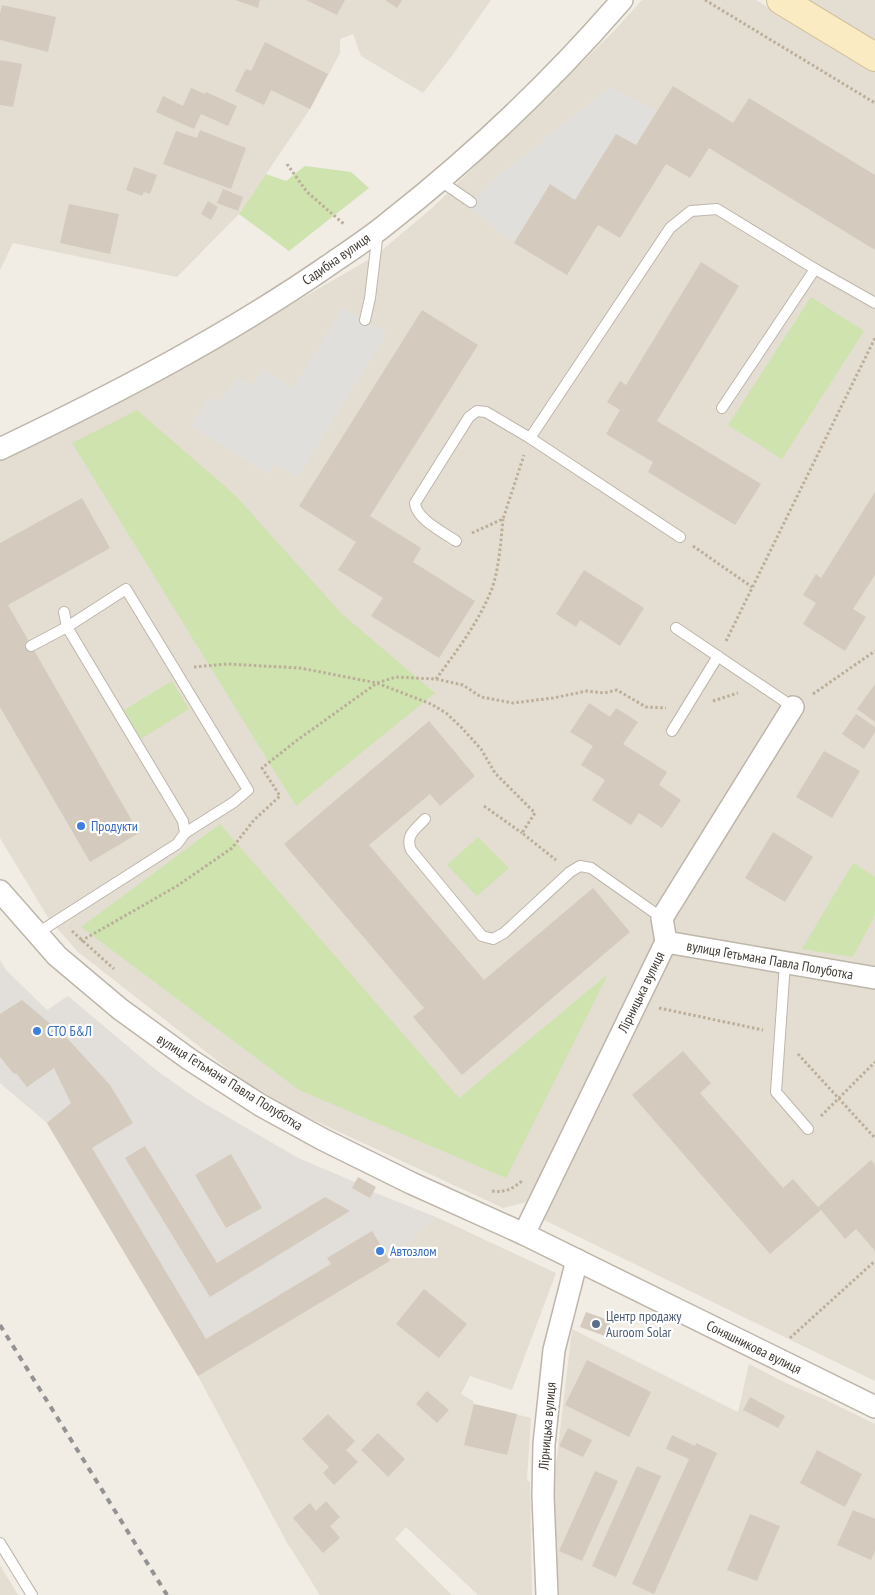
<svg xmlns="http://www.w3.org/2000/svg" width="875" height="1595" viewBox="0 0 875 1595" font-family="'PT Sans Narrow',sans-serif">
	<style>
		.residential { fill: #e4ded2 }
		.industrial { fill: #e2ded9 }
		.green { fill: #cee3ae }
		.parking { fill: #e1dfdc }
		.building { fill: #d4cabd }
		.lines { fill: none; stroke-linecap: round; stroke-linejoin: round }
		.lane-casing { stroke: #beb6aa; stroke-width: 12 }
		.street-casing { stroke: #beb6aa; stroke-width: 24 }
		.secondary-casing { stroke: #cebd96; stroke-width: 30 }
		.path { stroke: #bcae99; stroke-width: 3; stroke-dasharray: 2.5 2.5; stroke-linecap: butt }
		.lane { stroke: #fff; stroke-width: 10 }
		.street { stroke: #fff; stroke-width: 21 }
		.secondary { stroke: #fbebc3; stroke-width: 28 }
		.rail { stroke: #939393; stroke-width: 4; stroke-dasharray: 6 6; stroke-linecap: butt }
		.shop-dot { fill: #3f7fe0; stroke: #fff; stroke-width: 2 }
		.service-dot { fill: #5c6f8a; stroke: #fff; stroke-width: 2 }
		.labels { text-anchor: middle; stroke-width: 4.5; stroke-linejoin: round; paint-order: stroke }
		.street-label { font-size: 14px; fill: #423c34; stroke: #fff }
		.shop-label { font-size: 14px; fill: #366cbe; stroke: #fff; text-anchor: start }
		.service-label { font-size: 14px; fill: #4e5e75; stroke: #fff; text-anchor: start }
	</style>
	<rect width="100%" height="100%" fill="#f1ece4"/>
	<!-- residential -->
	<g class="residential">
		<polygon points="0,0 491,0 451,57 423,93 361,56 353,34 340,39 340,53 310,109 239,214 177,277 13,243 0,270"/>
		<polygon points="642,0 756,0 875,72 875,1381 542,1219 534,1200 503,1208 264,1097 78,952 49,919 0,838 0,461 135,395 375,256 431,209 614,31"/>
		<polygon points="801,0 875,0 875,46"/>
		<polygon points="436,1217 556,1273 512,1390 470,1376 461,1394 473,1401 474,1404 531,1418 527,1480 530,1482 532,1595 478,1595 406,1527 395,1539 452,1595 320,1595 286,1541 198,1376 389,1262"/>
		<polygon points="572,1329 738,1412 749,1364 788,1384 826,1400 875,1424 875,1595 559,1595 553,1490"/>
		<polygon points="0,1565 18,1595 0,1595"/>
	</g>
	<!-- industrial -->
	<polygon class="industrial" points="0,960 6,970 47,1010 68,996 156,1070 197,1099 298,1158 355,1182 373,1192 436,1217 390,1261 198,1376 47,1123 0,1083"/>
	<!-- green -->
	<g class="green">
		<polygon points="305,166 351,172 369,188 289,251 239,214 266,174 286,181"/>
		<polygon points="811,297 864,331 782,459 728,425"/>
		<polygon points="137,410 235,495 342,614 435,693 296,806 72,443"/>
		<polygon points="172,681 189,709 141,739 124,710"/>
		<polygon points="220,824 459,1098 608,974 506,1178 299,1090 81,927"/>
		<polygon points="478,837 509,868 477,896 447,865"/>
		<polygon points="853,863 875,877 875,915 853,957 802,949"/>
	</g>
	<!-- parking -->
	<g class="parking">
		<polygon points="610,87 657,111 636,145 616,134 575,200 550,185 514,243 467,206 493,180"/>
		<polygon points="343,308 387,333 298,477 275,464 268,474 191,426 208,398 218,402 238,377 252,385 264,370 293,388"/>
	</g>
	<!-- building -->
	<g class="building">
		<polygon points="235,0 260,0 258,8"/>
		<polygon points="306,0 345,0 337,15"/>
		<polygon points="385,0 402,0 397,8"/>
		<polygon points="2,5 56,17 48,52 0,40 0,14"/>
		<polygon points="265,42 328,74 310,109 271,90 264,105 235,91 246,69 251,71"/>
		<polygon points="0,60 22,64 13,107 0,105"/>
		<polygon points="673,86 733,123 749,98 875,175 875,250 709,148 690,178 666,164 620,238 598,225 567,275 514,243 550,184 575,200 616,134 636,145"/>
		<polygon points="191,88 205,94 206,92 237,106 228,126 201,114 194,129 156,112 163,96 183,106"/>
		<polygon points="200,130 246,148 231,189 163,164 176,131 197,138"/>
		<polygon points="134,167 157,175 150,194 144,192 142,196 126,190"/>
		<polygon points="223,189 243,197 238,211 217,203"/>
		<polygon points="208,201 218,207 211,220 201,214"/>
		<polygon points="69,204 119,214 110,254 60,243"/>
		<polygon points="701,262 739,286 657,421 761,484 735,525 648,472 653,462 606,434 620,410 607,402 620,381 626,385"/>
		<polygon points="422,310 478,345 370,516 421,548 413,562 475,601 439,658 371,616 383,598 338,570 356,542 299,506"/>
		<polygon points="875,492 875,575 853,609 866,617 845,651 803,624 816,603 803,595 816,574 821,578"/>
		<polygon points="82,498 110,548 8,605 139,833 90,862 0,707 0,543"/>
		<polygon points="584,570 644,608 620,646 580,620 576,627 556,614"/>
		<polygon points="875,684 875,722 857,709"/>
		<polygon points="589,703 610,717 616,708 638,722 623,744 667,772 659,785 681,800 662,828 639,813 631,825 592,800 605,780 581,765 593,746 570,732"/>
		<polygon points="856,714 875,727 875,732 864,749 842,734"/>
		<polygon points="429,721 475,776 440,806 430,794 369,845 484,980 593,888 630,932 462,1075 413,1017 424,1008 284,844"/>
		<polygon points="824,751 860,771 832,818 796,797"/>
		<polygon points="773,832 813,857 785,902 745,878"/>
		<polygon points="22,1000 67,1038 110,1085 133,1123 92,1148 206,1339 331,1264 327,1258 372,1231 390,1261 198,1376 47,1123 71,1103 54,1068 27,1087 16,1073 14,1074 0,1057 0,1014"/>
		<polygon points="683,1051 711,1083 700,1093 783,1188 793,1179 818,1207 871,1160 875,1165 875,1251 856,1229 845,1239 821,1210 770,1254 632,1095"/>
		<polygon points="145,1146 217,1263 325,1197 350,1211 210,1297 125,1158"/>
		<polygon points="231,1154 262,1208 226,1228 195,1175"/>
		<polygon points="358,1177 376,1187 370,1198 352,1188"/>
		<polygon points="424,1289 467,1324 439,1358 396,1324"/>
		<polygon points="586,1312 611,1321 605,1336 580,1327"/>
		<polygon points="587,1360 651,1392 629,1437 565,1405"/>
		<polygon points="427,1391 449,1410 437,1423 416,1404"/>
		<polygon points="750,1397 785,1416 778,1428 743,1410"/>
		<polygon points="474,1404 517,1414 507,1455 464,1445"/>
		<polygon points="328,1414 355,1441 346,1450 358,1462 334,1485 323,1473 329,1467 302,1439"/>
		<polygon points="568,1428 592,1440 583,1457 559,1446"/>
		<polygon points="378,1433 405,1459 388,1477 361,1450"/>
		<polygon points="672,1435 695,1446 696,1443 717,1453 654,1594 632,1584 689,1459 666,1449"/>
		<polygon points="817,1450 862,1474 845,1507 800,1483"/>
		<polygon points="637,1466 661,1476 616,1577 592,1566"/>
		<polygon points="595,1471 618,1481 582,1561 559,1551"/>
		<polygon points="326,1501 340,1517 330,1526 340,1538 323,1553 293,1518 310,1503 316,1511"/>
		<polygon points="853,1510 875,1519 875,1551 871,1560 837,1545"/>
		<polygon points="750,1514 780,1526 757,1581 727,1570"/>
	</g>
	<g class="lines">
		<defs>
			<g id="lane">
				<polyline points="439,180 471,202"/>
				<polyline points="365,320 370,298 378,231"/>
				<polyline points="722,408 815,269"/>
				<polyline points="530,438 680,537"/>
				<path d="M456,541C443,532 416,519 415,503L469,417L477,411L486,412L530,438L670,228L691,211L717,209L815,269L875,303"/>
				<polyline points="676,628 793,707"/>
				<polyline points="31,646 67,627 126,589 248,790 234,802 185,833"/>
				<polyline points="672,731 718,656"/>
				<path d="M425,819C415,830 405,835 411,850L482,936L493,939L504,933L570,872L580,866L591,868L662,918"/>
				<polyline points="36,934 177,844 185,833 183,821 67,627 64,612"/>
				<polyline points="785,963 776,1092 808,1129"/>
				<polyline points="0,1543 32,1595"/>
			</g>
			<g id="street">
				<path d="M0,449C115,394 227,336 332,263C351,250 371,237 389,222C473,156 552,81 622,0"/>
				<polyline points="0,891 57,956 120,1009 189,1059 260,1105 322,1139 411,1183 524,1234 875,1407"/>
				<polyline points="666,942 875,978"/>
				<polyline points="524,1234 666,942 662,918 793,707"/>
				<polyline points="547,1595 543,1496 544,1444 554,1350 577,1260"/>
			</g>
			<polyline id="secondary" points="781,0 875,57"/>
		</defs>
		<!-- lane casing -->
		<use href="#lane" class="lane-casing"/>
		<!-- street casing -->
		<use href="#street" class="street-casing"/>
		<!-- secondary casing -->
		<use href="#secondary" class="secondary-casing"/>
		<!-- path -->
		<g class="path">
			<polyline points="705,0 875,103"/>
			<polyline points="287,164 307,192 345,225"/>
			<polyline points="472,533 503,519 524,455"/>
			<polyline points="693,546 752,587"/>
			<polyline points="726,641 875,338"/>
			<polyline points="194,667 227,664 300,668 377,683 431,704 446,713 461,727 481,749 495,773 535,813 522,833 556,860"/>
			<path d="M436,679C456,652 478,623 491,591C499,571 501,540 503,519"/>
			<polyline points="813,694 875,651"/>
			<polyline points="713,701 738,693"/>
			<polyline points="484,806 522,833"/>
			<polyline points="72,931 114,969"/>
			<polyline points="81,941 177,886 232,848 254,820 280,796 262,768 296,741 377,683 396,677 436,679 463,685 481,697 513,703 553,698 587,691 604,693 617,690 646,707 666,708"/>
			<polyline points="659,1008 763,1030"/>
			<polyline points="798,1054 875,1138"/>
			<polyline points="821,1116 875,1062"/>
			<path d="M492,1191C505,1193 512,1189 522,1181"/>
			<polyline points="790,1338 875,1261"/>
		</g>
		<!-- lane -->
		<use href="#lane" class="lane"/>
		<!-- street -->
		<use href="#street" class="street"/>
		<!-- secondary -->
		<use href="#secondary" class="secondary"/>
		<!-- rail -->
		<polyline class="rail" points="0,1325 167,1595"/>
	</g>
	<!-- markers -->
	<g class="shop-dot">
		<circle cx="81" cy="826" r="5"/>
		<circle cx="37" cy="1031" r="5"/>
		<circle cx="380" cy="1251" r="5"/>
	</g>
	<circle class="service-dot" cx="596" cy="1324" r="5"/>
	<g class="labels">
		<!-- street labels -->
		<g class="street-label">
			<text transform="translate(336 259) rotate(-35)" y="5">Садибна вулиця</text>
			<text transform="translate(770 960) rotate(10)" y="5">вулиця Гетьмана Павла Полуботка</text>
			<text transform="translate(641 992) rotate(-64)" y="5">Лірницька вулиця</text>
			<text transform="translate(230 1082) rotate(32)" y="5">вулиця Гетьмана Павла Полуботка</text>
			<text transform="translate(754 1347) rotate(26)" y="5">Соняшникова вулиця</text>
			<text transform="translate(547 1426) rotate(-85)" y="5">Лірницька вулиця</text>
		</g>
		<!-- shop labels -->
		<g class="shop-label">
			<text x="91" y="831">Продукти</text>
			<text x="47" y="1036">СТО Б&amp;Л</text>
			<text x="390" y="1256">Автозлом</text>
		</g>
		<!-- service labels -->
		<g class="service-label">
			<text x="606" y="1321">Центр продажу<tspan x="606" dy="16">Auroom Solar</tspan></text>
		</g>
	</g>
</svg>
